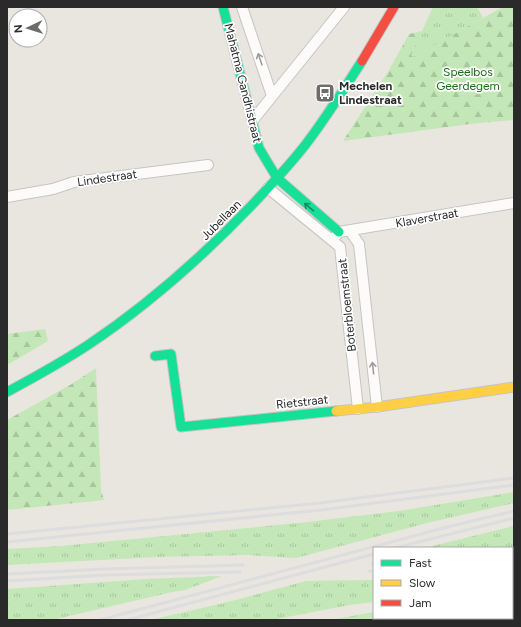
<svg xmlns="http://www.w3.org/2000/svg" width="521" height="627" viewBox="0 0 521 627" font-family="Figtree,sans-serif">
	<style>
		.grass { fill: url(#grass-tufts) }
		.forest { fill: url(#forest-firs) }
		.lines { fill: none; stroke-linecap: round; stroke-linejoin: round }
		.street-casing { stroke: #c6c5c5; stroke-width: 12 }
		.fast-casing { stroke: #c6c5c5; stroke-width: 11 }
		.slow-casing { stroke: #c6c5c5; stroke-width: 11 }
		.jam-casing { stroke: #c6c5c5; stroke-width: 11 }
		.street { stroke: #fcfbfa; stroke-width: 10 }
		.fast { stroke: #16e098; stroke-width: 9 }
		.slow { stroke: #ffcf43; stroke-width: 9 }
		.jam { stroke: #f24e42; stroke-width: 9 }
		.rail { stroke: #dddddf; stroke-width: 3 }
		.oneway { stroke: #9e9d9c }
		.oneway2 { stroke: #208561 }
		.labels { text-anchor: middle; stroke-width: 3.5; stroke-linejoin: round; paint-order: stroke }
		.park-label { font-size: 12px; fill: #1a6d15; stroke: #fff }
		.street-label { font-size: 12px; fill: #2a2a2a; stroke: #fff }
		.poi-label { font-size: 12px; font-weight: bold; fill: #2a2a2a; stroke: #fff; text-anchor: start }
	</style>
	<defs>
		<pattern id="grass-tufts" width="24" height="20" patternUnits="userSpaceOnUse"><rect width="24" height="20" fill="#c3e7b6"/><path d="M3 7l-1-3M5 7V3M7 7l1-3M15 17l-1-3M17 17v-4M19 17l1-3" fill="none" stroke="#a8c69d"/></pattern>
		<pattern id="forest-firs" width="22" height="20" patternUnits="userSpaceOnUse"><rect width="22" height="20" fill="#c3e7b6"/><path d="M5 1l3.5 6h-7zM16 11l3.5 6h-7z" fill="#a8c69d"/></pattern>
	</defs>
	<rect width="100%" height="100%" fill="#e9e6df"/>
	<!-- grass -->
	<g class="grass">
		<polygon points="433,7 477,7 483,18 413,58 411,55"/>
		<polygon points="514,492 514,503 427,523 296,558 248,555 156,557 7,565 7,549 61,546 299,523 399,511"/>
		<polygon points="514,526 514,555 512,555 512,548 424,548"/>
		<polygon points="222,576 185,590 172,592 52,620 7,620 7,589 147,579"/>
		<polygon points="374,580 374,602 349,605 272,620 150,620 228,602 306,581"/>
		<polygon points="512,605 514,605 514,620 330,620 374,612 374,618 512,618"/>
	</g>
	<!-- forest -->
	<g class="forest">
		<polygon points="503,7 514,7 514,120 470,124 343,141 389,70 409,34 422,31 411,55 413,57"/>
		<polygon points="45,329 48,341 7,365 7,334"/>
		<polygon points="96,368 101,490 104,500 7,510 7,420 70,385"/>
	</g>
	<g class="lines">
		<defs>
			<g id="street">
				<polyline points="242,7 272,96"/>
				<polyline points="253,120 344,7"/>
				<polyline points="268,188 340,247 358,409"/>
				<polyline points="7,197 53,189 74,182 208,165"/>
				<polyline points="350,231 359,244 377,407"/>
				<polyline points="335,237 339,232 514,203"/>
			</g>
			<g id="fast">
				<polyline points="223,7 259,148 277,178 339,232"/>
				<polyline points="155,356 171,354 181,427 336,411"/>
				<path d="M7,392C35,377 62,362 88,345C148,305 202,257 252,205C270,186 289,166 306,144C326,118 344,89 362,61"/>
			</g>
			<polyline id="slow" points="336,411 377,407 514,387"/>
			<polyline id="jam" points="362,61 394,7"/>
		</defs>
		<!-- street casing -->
		<use href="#street" class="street-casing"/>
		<!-- fast casing -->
		<use href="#fast" class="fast-casing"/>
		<!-- slow casing -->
		<use href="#slow" class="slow-casing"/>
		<!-- jam casing -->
		<use href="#jam" class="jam-casing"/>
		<!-- street -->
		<use href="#street" class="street"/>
		<!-- fast -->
		<use href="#fast" class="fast"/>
		<!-- slow -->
		<use href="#slow" class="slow"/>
		<!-- jam -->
		<use href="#jam" class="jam"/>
		<!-- rail -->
		<g class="rail">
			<polyline points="7,534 320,503 514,478"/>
			<polyline points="7,542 321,510 514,485"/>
			<polyline points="395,548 514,518"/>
			<polyline points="372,564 374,564"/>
			<polyline points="512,564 514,564"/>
			<polyline points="512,570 514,570"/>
			<polyline points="369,571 374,571"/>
			<polyline points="7,574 104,569 243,565"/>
			<polyline points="7,581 105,575 240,572"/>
			<polyline points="100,620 451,526 514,511"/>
			<polyline points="127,620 374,554"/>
		</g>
	</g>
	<!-- one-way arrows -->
	<defs><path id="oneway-shaft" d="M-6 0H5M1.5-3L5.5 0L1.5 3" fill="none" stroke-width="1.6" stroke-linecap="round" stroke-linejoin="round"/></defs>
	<g class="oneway">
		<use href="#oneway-shaft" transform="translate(260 59) rotate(-109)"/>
		<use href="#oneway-shaft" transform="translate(373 368) rotate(-96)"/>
	</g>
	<use class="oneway2" href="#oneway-shaft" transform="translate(309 207) rotate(-140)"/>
	<!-- icons -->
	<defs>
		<symbol id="bus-square" viewBox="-11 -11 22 22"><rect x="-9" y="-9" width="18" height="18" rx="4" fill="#6d6c69" stroke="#fff"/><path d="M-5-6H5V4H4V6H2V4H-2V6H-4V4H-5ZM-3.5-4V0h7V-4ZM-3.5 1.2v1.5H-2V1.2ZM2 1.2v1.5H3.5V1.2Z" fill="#fff"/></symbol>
	</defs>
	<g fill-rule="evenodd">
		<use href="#bus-square" x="314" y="82" width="22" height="22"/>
	</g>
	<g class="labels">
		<!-- park labels -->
		<g class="park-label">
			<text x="468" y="76">Speelbos<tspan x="468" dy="14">Geerdegem</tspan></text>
		</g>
		<!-- street labels -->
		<g class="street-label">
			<text transform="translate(243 83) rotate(76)" y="4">Mahatma Gandhistraat</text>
			<text transform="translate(107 178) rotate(-8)" y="4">Lindestraat</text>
			<text transform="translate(427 218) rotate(-10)" y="4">Klaverstraat</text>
			<text transform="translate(221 220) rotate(-45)" y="4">Jubellaan</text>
			<text transform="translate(347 305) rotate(-96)" y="4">Boterbloemstraat</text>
			<text transform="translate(302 402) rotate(-6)" y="4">Rietstraat</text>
		</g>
		<!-- poi labels -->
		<g class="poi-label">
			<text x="339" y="90">Mechelen<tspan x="339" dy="14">Lindestraat</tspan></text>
		</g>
	</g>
	<!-- border -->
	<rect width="521" height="627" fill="none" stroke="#2a2a2a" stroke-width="16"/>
	<!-- legend -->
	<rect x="373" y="547" width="140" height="72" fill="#ffffff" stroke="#aaaaaa"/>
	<rect x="381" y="560" width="20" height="6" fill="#16e098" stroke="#aaaaaa"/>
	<text x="409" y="567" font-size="12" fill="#2a2a2a">Fast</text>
	<rect x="381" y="580" width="20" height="6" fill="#ffcf43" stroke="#aaaaaa"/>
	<text x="409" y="587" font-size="12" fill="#2a2a2a">Slow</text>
	<rect x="381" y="600" width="20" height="6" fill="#f24e42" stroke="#aaaaaa"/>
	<text x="409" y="607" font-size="12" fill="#2a2a2a">Jam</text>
	<!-- north arrow -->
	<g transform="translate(28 28) rotate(266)"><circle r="19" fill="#ffffff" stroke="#aaaaaa"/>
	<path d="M0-3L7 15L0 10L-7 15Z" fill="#6d6c69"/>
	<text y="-6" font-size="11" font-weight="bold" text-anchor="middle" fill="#2a2a2a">N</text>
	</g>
</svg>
